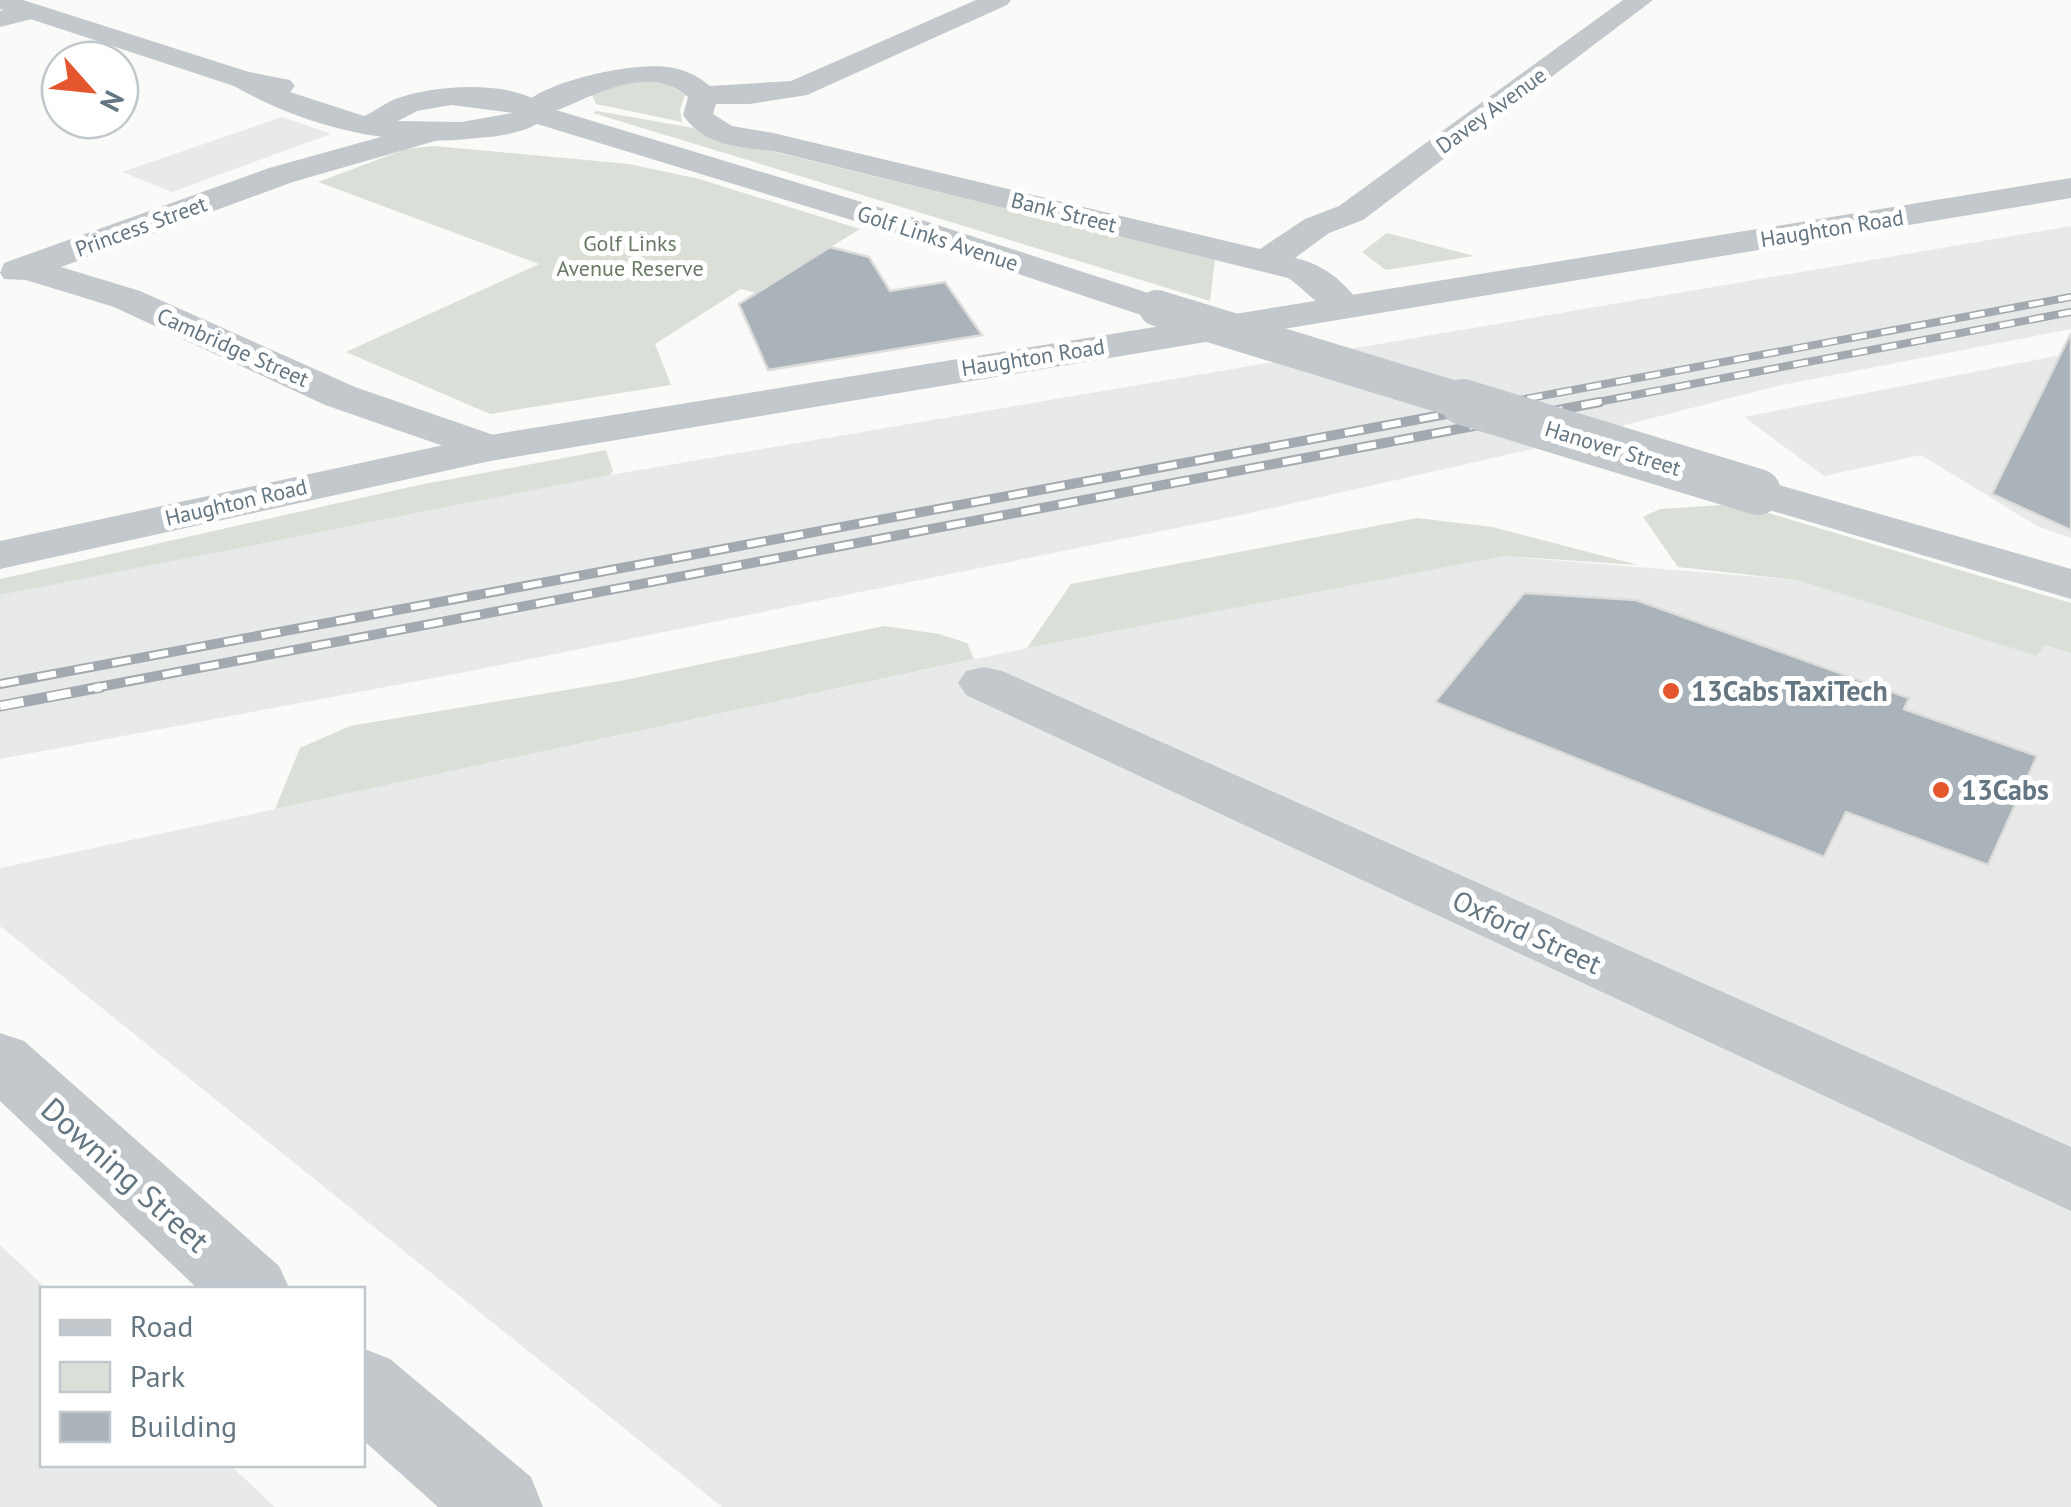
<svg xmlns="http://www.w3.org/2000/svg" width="2071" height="1507" viewBox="0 0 2071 1507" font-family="'PT Sans',sans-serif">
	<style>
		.built { fill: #e8e9e9 }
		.green { fill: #dadfd7 }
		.building { fill: #aab3b9; stroke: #dcdcda; stroke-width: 2.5 }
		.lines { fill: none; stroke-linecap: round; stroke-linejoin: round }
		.minor { fill: #c3c8cc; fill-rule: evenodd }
		.tertiary { fill: #c3c8cc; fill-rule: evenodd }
		.rail-far2-casing { stroke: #a2aab0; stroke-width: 8 }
		.rail-far1-casing { stroke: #a2aab0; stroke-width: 10 }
		.rail-casing { stroke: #a2aab0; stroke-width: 11 }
		.rail-far2 { stroke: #fff; stroke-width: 5; stroke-dasharray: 15; stroke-linecap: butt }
		.rail-far1 { stroke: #fff; stroke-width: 6; stroke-dasharray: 19; stroke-linecap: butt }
		.rail { stroke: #fff; stroke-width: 8; stroke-dasharray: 24; stroke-linecap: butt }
		.tertiary-bridge-far1 { stroke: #c3c8cc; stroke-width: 36 }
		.tertiary-bridge { stroke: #c3c8cc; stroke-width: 46 }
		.poi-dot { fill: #e4572e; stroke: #fff; stroke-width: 4 }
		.labels { text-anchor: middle; stroke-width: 10; stroke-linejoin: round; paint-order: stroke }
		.far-street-label { font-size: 22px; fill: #657683; stroke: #fff }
		.far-park-label { font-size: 22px; fill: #687a64; stroke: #fff }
		.poi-label { font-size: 28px; font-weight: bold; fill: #657683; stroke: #fff; text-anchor: start }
		.street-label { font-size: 28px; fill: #657683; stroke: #fff }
		.near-street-label { font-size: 32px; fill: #657683; stroke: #fff }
	</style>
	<rect width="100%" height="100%" fill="#fafaf8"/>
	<!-- built -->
	<g class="built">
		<polygon points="282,117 331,134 172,192 122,172"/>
		<polygon points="2071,226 2071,329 1777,386 1528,450 1241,515 466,672 0,759 0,595 610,475"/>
		<polygon points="2071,353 2071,538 2039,527 1921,455 1824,476 1744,417"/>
		<polygon points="1504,556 1797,580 2036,656 2044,645 2071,653 2071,1507 722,1507 0,926 0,868 1027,648"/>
		<polygon points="0,1245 47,1289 42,1290 42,1464 230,1465 275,1507 0,1507"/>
	</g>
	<!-- green -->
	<g class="green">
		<polygon points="647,81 669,85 685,95 680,110 682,122 596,104 591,93 604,85"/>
		<polygon points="597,111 694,128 739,143 1215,260 1210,301 593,113"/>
		<polygon points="434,146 629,164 699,179 860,229 756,293 741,289 655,344 671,385 490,414 346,352 539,264 318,182 406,149"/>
		<polygon points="1387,233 1474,256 1386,270 1362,252"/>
		<polygon points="606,450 613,471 610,475 0,595 0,579 414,486"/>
		<polygon points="1738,504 2071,603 2071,653 2045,645 2036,656 1797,580 1678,567 1643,517 1660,509"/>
		<polygon points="1417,518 1492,527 1638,565 1504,556 1027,648 1071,584"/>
		<polygon points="884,626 939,634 967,643 974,659 275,809 300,748 350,726 620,681"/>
	</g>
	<!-- building -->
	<g class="building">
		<polygon points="830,247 869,257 890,291 945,282 982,335 768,370 739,304"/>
		<polygon points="2071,333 2071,530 1992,494"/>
		<polygon points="1524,593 1636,600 1909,698 1904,709 2037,756 1988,865 1846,812 1824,857 1435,702"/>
	</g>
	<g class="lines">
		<!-- minor -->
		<g class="minor">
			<path d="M976,0H1011L1007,5L807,95L750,104H716L713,114L732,126L773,133L1260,249L1305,219L1339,206L1623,0H1653L1363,220L1329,233L1295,258C1323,264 1344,281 1361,305L1355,313C1326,320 1311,293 1288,278L773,151C738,147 704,146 683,115L688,97C642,57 579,107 533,119L522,116L518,110C539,81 633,62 668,67C684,69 698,76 710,86L791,81Z"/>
			<polygon points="31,3 44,11 40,17 0,27 0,11"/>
			<polygon points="431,123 442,125 446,132 442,139 293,182 61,267 140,291 355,387 505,439 512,448 505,457 490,461 475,457 325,405 114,307 26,280 4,279 0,273 4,263 269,168"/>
			<polygon points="984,667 1002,671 2071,1147 2071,1211 966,695 958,683 966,671"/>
			<polygon points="0,1033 24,1041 279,1266 290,1290 199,1290 0,1101"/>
			<polygon points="362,1348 390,1359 531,1477 543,1507 438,1507 362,1439"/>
		</g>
		<!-- tertiary -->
		<g class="tertiary">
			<path d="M0,0H23L249,72L290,80L295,86L290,92L364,116C375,112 385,102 398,98C437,85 514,79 546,107L928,222L1170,300L1176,308L1170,316L1157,319L1144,316L904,236L537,124C519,134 498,136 478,138C393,148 308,128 234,86L0,9ZM451,105L513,113L461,122L398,121L417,111Z"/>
			<polygon points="2071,178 2071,198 490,461 0,569 0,541 490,435"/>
			<polygon points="1758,479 2071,569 2071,599 1742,502 1736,492 1742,482"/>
		</g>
		<defs>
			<g id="rail-far2">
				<polyline points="1498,404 2071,297"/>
				<polyline points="1587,404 2071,312"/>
			</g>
			<g id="rail-far1">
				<polyline points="0,684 1511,402"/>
				<polyline points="88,689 1600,402"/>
			</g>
			<polyline id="rail" points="0,706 101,687"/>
		</defs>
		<!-- rail-far2 casing -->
		<use href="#rail-far2" class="rail-far2-casing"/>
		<!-- rail-far1 casing -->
		<use href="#rail-far1" class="rail-far1-casing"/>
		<!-- rail casing -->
		<use href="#rail" class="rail-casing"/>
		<!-- rail-far2 -->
		<use href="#rail-far2" class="rail-far2"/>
		<!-- rail-far1 -->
		<use href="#rail-far1" class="rail-far1"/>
		<!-- rail -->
		<use href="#rail" class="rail"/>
		<!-- tertiary-bridge-far1 -->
		<polyline class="tertiary-bridge-far1" points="1157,308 1471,404"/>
		<!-- tertiary-bridge -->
		<polyline class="tertiary-bridge" points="1463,402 1758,492"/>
	</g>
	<!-- markers -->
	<g class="poi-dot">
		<circle cx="1671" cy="691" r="10"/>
		<circle cx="1941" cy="790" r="10"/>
	</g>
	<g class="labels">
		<!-- far-street labels -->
		<g class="far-street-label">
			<text transform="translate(1491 110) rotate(-36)" y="8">Davey Avenue</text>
			<text transform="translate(1064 212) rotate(14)" y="8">Bank Street</text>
			<text transform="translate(141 226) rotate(-20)" y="8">Princess Street</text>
			<text transform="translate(1832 228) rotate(-9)" y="8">Haughton Road</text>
			<text transform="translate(938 238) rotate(18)" y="8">Golf Links Avenue</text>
			<text transform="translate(233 347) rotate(24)" y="8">Cambridge Street</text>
			<text transform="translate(1033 357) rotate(-9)" y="8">Haughton Road</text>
			<text transform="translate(1613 448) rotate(17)" y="8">Hanover Street</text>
			<text transform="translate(236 502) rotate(-13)" y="8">Haughton Road</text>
		</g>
		<!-- far-park labels -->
		<g class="far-park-label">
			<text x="630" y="251">Golf Links<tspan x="630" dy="25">Avenue Reserve</tspan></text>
		</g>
		<!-- poi labels -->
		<g class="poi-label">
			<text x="1691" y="701">13Cabs TaxiTech</text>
			<text x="1961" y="800">13Cabs</text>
		</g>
		<!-- street labels -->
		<g class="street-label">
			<text transform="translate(1527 932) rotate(25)" y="10">Oxford Street</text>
		</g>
		<!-- near-street labels -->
		<g class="near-street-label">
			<text transform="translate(125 1175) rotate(42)" y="11">Downing Street</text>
		</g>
	</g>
	<!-- legend -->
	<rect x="40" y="1287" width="325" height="180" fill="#ffffff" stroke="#c1c8cd" stroke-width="2.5"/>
	<rect x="60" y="1320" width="50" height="15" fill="#c3c8cc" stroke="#c1c8cd" stroke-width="2.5"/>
	<text x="130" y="1337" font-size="30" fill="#657683">Road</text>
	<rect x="60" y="1362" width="50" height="30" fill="#dadfd7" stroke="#c1c8cd" stroke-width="2.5"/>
	<text x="130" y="1387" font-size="30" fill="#657683">Park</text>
	<rect x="60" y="1412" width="50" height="30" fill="#aab3b9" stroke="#c1c8cd" stroke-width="2.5"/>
	<text x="130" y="1437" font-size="30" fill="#657683">Building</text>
	<!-- north arrow -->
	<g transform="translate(90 90) rotate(117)"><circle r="48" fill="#ffffff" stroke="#c1c8cd" stroke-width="2.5"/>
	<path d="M0-8L18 38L0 25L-18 38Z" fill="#e4572e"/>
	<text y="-15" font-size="28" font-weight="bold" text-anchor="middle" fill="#657683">N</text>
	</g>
</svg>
